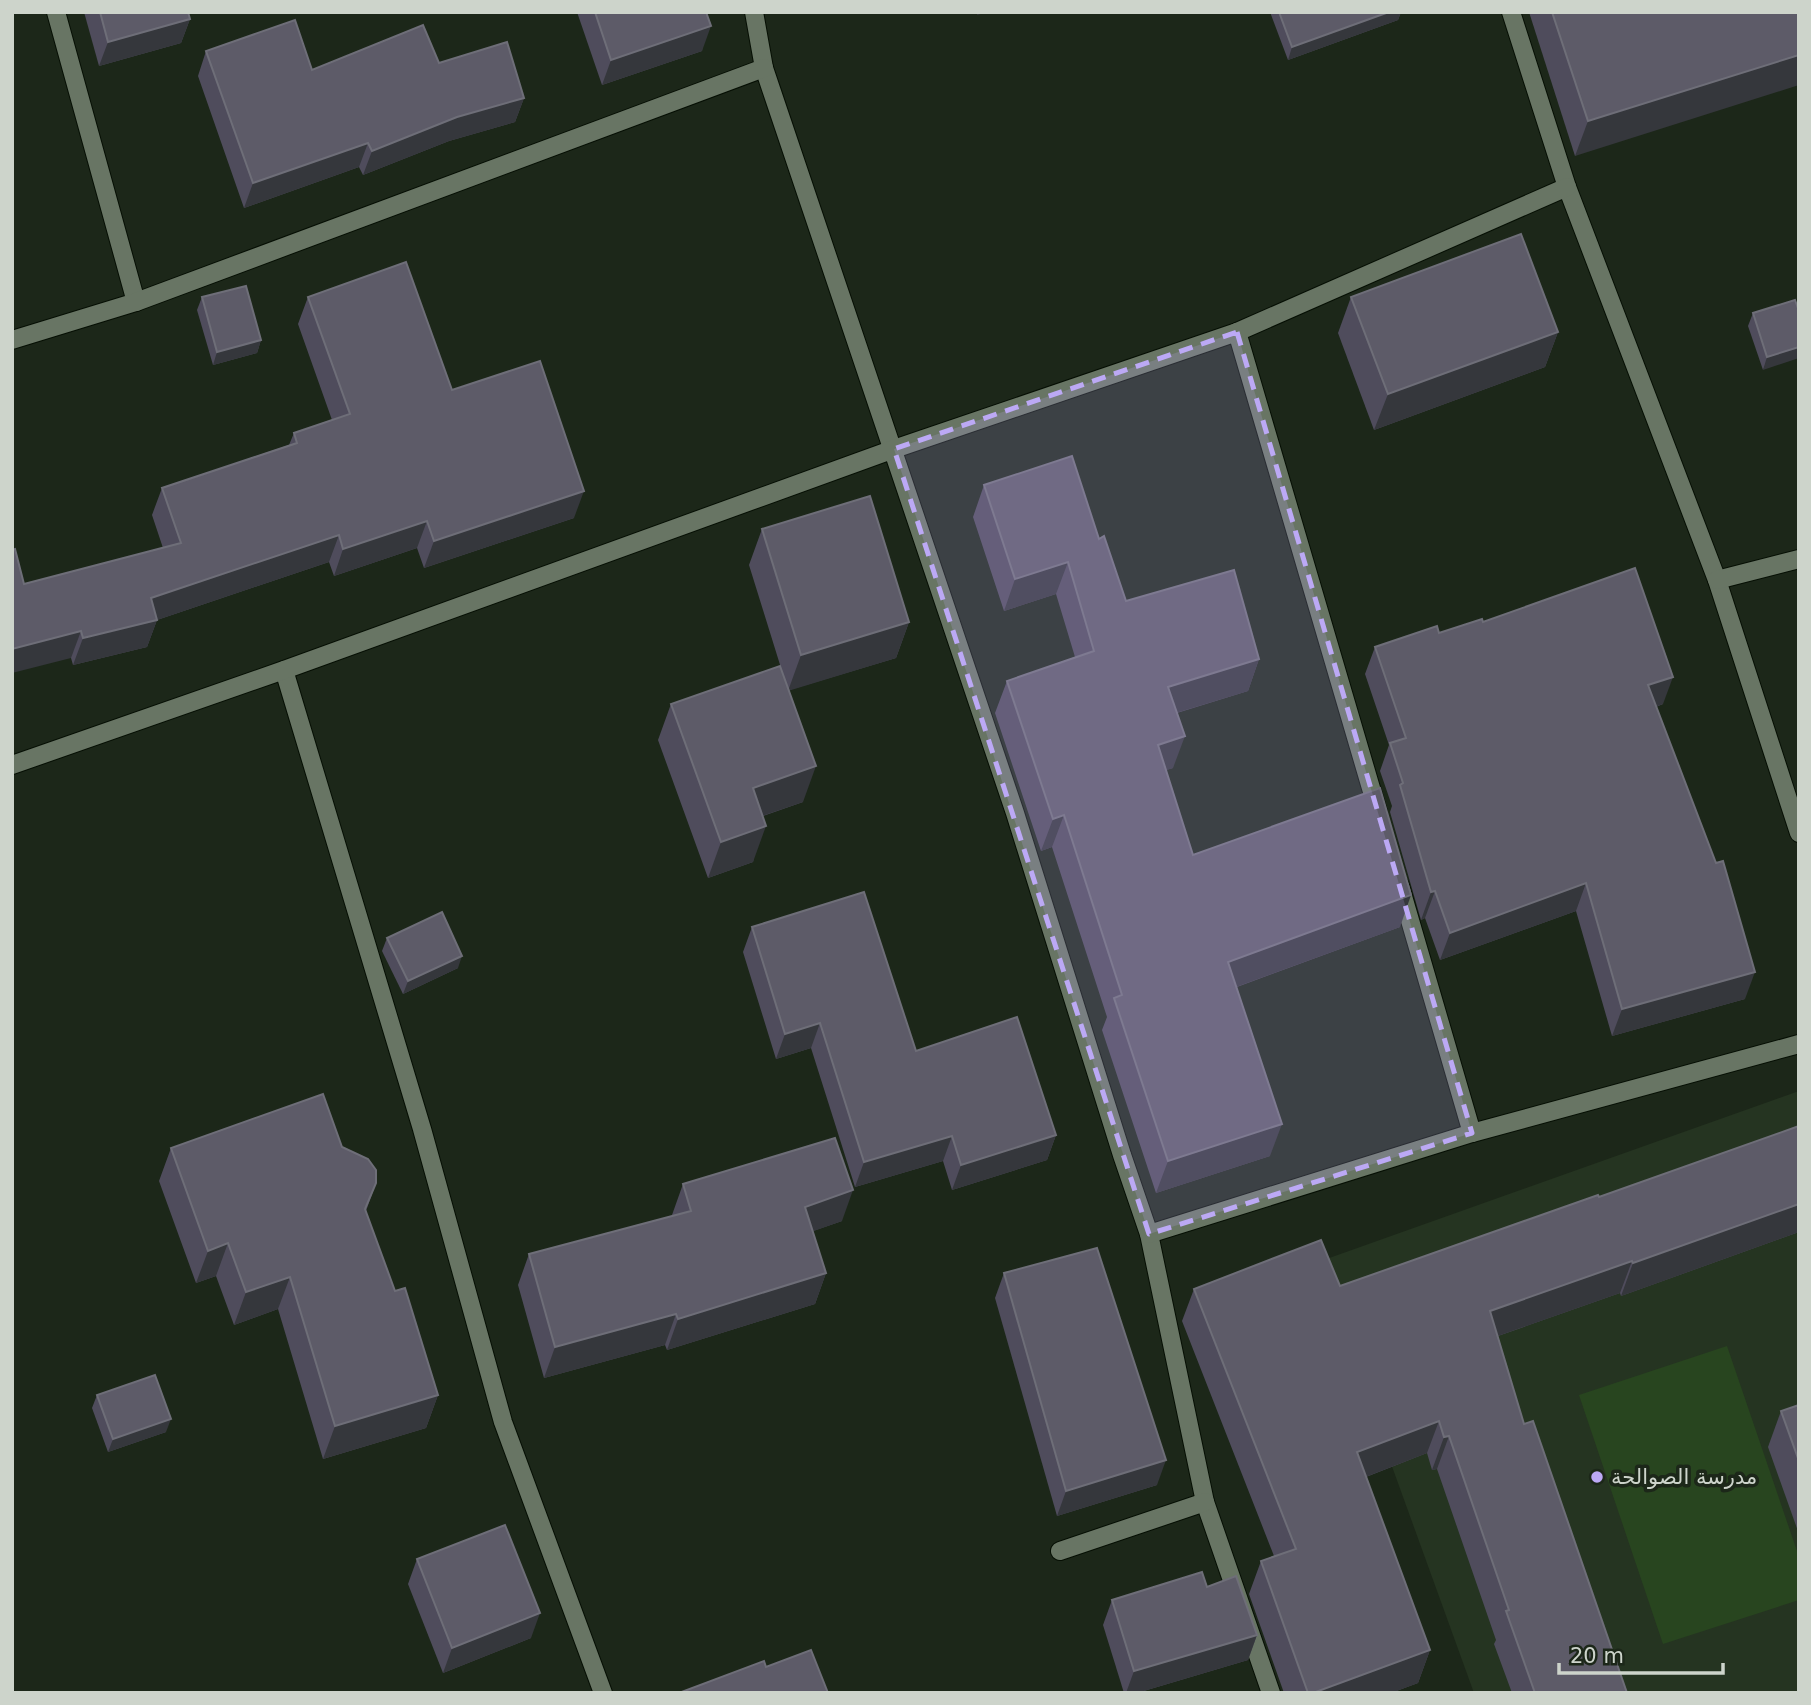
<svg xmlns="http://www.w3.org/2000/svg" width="1811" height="1705" viewBox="0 0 1811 1705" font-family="'DejaVu Sans','Noto Sans Arabic',sans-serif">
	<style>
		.built { fill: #253421 }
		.garden { fill: #28451f }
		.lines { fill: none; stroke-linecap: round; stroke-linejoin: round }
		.minor-casing { stroke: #060f04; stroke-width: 20 }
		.minor { stroke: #687564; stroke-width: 18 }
		.wall { fill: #4f4c5c }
		.shaded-wall { fill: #35373c }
		.building { fill: #5d5b68; stroke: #6e6e78; stroke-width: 2 }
		.marked { fill: #bca9f5; fill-opacity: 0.2; stroke: #bca9f5; stroke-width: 5; stroke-dasharray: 14 9; stroke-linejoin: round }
		.poi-dot { fill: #bca9f5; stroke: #1c2719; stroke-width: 2.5 }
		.labels { text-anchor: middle; stroke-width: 7; stroke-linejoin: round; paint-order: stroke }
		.poi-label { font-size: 21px; fill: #cdd4cb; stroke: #1c2719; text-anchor: start }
	</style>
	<rect width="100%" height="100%" fill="#1c2719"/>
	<!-- built -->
	<polygon class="built" points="1799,1091 1799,1693 1474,1693 1318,1262"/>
	<!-- garden -->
	<polygon class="garden" points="1727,1346 1799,1557 1799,1600 1663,1644 1579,1395"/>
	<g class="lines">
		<defs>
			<g id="minor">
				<polyline points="56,12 136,302"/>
				<polyline points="754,12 764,68 1015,813 1122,1155 1149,1234 1205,1502 1271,1693"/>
				<polyline points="1511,12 1567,187 1717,580 1799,833"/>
				<polyline points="1237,332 1378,812"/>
				<polyline points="12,340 136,302 764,68"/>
				<polyline points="1717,580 1799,559"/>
				<polyline points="284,670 422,1129 503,1422 603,1693"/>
				<polyline points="12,765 284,670 894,449 1237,332 1567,187"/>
				<polyline points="1400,886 1472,1133"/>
				<polyline points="1149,1234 1472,1133 1799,1044"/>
				<polyline points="1060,1551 1205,1502"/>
			</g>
		</defs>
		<!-- minor casing -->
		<use href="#minor" class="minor-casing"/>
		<!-- minor -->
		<use href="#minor" class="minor"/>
	</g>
	<!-- wall -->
	<g class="wall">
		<polygon points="84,12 188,12 190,19 181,43 99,66"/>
		<polygon points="577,12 706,12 702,51 602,85"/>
		<polygon points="1270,12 1401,12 1398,20 1288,60"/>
		<polygon points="1529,12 1799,12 1575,156"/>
		<polygon points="206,51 312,70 439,63 524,98 515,122 449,141 363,175 359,167 244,208 198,76"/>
		<polygon points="202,297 261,340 257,353 213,365 197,310"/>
		<polygon points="308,297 574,518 424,568 417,548 334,576 329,562 157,620 147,647 73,665 71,658 24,584 163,548 152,515 162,488 289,445 294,433 332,420 298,324"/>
		<polygon points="1351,297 1558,332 1545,367 1374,430 1338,333"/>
		<polygon points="1795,300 1763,370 1748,326 1753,313"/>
		<polygon points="984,485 1099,539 1126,601 1259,659 1248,691 1177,713 1173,768 1166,770 1193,855 1400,927 1237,987 1270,1156 1156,1193 1102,1030 1107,1017 1052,847 1041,851 995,713 1007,681 1075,657 1056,594 1004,611 973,517"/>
		<polygon points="762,529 909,622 896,658 789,690 803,802 763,816 753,862 708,878 658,740 671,704 781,668 749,565"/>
		<polygon points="1483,622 1663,704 1656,707 1745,999 1612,1036 1576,911 1440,960 1425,918 1421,920 1390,812 1392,806 1380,771 1389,745 1365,674 1375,647 1439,633"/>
		<polygon points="752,927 916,1051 1056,1135 1047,1160 952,1190 943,1161 855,1187 811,1048 776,1059 743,952"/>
		<polygon points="387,938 458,968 403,994 382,951"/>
		<polygon points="1799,1126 1799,1232 1621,1296 1620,1293 1498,1336 1524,1424 1627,1693 1512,1693 1494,1644 1496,1640 1437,1469 1432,1470 1427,1453 1366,1477 1430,1650 1418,1683 1391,1693 1284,1693 1249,1594 1261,1561 1274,1556 1182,1321 1194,1289 1340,1286 1599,1197"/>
		<polygon points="342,1147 376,1183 366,1211 395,1291 438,1395 426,1428 323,1459 278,1309 234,1325 216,1276 196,1283 159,1181 171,1148"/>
		<polygon points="683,1184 842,1221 813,1231 826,1273 815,1304 667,1350 665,1345 544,1378 518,1285 529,1254 672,1216 672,1215"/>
		<polygon points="1004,1273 1157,1485 1057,1516 995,1298"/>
		<polygon points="97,1395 166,1432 108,1452 92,1408"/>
		<polygon points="1799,1405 1799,1534 1768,1447 1781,1411"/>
		<polygon points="417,1559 531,1638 443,1673 408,1584"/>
		<polygon points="1207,1587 1257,1635 1248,1660 1137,1693 1124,1693 1103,1625 1112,1600"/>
	</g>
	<!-- shaded-wall -->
	<g class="shaded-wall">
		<polygon points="978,12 988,12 977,15"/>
		<polygon points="1389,12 1401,12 1398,20 1288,60 1292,47"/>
		<polygon points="190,19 181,43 99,66 108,42"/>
		<polygon points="711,26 702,51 602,85 611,60"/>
		<polygon points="1799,55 1799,85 1575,156 1588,121"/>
		<polygon points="524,98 515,122 449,141 363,175 372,151 457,117"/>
		<polygon points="368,143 359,167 244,208 253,183"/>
		<polygon points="1558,332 1545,367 1374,430 1388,394"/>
		<polygon points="261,340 257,353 213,365 217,352"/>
		<polygon points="1799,347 1799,358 1763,370 1767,357"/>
		<polygon points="584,491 574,518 424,568 434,541"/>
		<polygon points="427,521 417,548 334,576 343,549"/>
		<polygon points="339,535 329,562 157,620 147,647 73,665 83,638 151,598"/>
		<polygon points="1068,562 1056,594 1004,611 1015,579"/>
		<polygon points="909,622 896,658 788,691 801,655"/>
		<polygon points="81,631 71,658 12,673 12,649"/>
		<polygon points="1259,659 1248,691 1156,719 1168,687"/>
		<polygon points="1673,677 1663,704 1638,713 1648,685"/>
		<polygon points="1185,736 1173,768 1146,777 1158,745"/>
		<polygon points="816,766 803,802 739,824 753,788"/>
		<polygon points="1064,815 1052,847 1041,851 1053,819"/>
		<polygon points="766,826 753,862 708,878 721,842"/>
		<polygon points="1586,883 1576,911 1440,960 1450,933"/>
		<polygon points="1435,891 1425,918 1421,920 1431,892"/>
		<polygon points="1411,895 1400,927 1217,994 1228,962"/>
		<polygon points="462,956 458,968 403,994 408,981"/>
		<polygon points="1755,972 1745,999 1612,1036 1622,1009"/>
		<polygon points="820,1023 811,1048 776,1059 785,1034"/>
		<polygon points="1282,1124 1270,1156 1156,1193 1168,1161"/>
		<polygon points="1056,1135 1047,1160 952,1190 961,1165"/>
		<polygon points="952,1136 943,1161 855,1187 864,1162"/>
		<polygon points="853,1190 842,1221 794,1238 805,1207"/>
		<polygon points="1799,1204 1799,1232 1621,1296 1633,1263"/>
		<polygon points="228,1243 216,1276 196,1283 208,1251"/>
		<polygon points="1632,1261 1620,1293 1478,1343 1490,1311"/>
		<polygon points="826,1273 815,1304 667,1350 678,1319"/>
		<polygon points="290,1277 278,1309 234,1325 246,1292"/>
		<polygon points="676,1314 665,1345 544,1378 555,1347"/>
		<polygon points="438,1395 426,1428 323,1459 335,1426"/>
		<polygon points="171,1419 166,1432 108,1452 113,1439"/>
		<polygon points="1439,1421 1427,1453 1345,1485 1357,1452"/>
		<polygon points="1449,1436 1437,1469 1432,1470 1444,1437"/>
		<polygon points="1166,1460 1157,1485 1057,1516 1066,1491"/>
		<polygon points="540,1613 531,1638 443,1673 452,1648"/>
		<polygon points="1257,1635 1248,1660 1137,1693 1126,1693 1134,1671"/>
		<polygon points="1430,1650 1418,1683 1391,1693 1313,1693"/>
	</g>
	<!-- building -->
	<g class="building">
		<polygon points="100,12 188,12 190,19 108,42"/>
		<polygon points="595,12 706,12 711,26 611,60"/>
		<polygon points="1279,12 1389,12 1292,47"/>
		<polygon points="1552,12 1799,12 1799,55 1588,121"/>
		<polygon points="295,20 312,70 423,25 439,63 507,42 524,98 457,117 372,151 368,143 253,183 206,51"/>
		<polygon points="1521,234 1558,332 1388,394 1351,297"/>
		<polygon points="406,262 452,390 540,361 584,491 434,541 427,521 343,549 339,535 151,598 157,620 83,638 81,631 12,649 12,550 15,549 24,584 181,543 162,488 297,443 294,433 350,414 308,297"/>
		<polygon points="246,286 261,340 217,352 202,297"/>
		<polygon points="1795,300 1799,311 1799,347 1767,357 1753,313"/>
		<polygon points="1072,456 1099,539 1104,536 1126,601 1234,570 1259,659 1168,687 1185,736 1158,745 1193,855 1380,788 1411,895 1228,962 1282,1124 1168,1161 1114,998 1122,995 1064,815 1053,819 1007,681 1094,651 1068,562 1015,579 984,485"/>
		<polygon points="870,496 909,622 801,655 762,529"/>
		<polygon points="1635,568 1673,677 1648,685 1716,863 1723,861 1755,972 1622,1009 1586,883 1450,933 1435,891 1431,892 1400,785 1403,783 1390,743 1406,738 1375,647 1437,626 1439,633 1482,619 1483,622"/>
		<polygon points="780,666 816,766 753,788 766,826 721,842 671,704"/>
		<polygon points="864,892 916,1051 1017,1017 1056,1135 961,1165 952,1136 864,1162 820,1023 785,1034 752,927"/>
		<polygon points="442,912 462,956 408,981 387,938"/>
		<polygon points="323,1094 342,1147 368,1159 376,1170 376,1183 365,1209 395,1291 405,1288 438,1395 335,1426 290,1277 246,1292 228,1243 208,1251 171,1148"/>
		<polygon points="1799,1126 1799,1204 1633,1263 1632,1261 1490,1311 1524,1424 1533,1421 1627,1693 1535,1693 1506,1611 1509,1610 1449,1436 1444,1437 1439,1421 1357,1452 1430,1650 1313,1693 1308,1693 1261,1561 1296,1549 1194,1289 1321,1240 1340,1286 1598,1195 1599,1197"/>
		<polygon points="835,1138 853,1190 805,1207 826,1273 678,1319 676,1314 555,1347 529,1254 691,1211 683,1184"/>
		<polygon points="1097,1248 1166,1460 1066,1491 1004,1273"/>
		<polygon points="155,1375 171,1419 113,1439 97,1395"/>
		<polygon points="1799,1405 1799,1461 1781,1411"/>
		<polygon points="505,1525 540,1613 452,1648 417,1559"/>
		<polygon points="1202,1572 1207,1587 1236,1576 1257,1635 1134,1671 1112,1600"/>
		<polygon points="811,1650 828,1693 679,1693 764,1661 766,1667"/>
	</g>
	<!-- marked area -->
	<path class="marked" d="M1237,332L1472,1133L1149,1234L894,449Z"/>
	<!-- markers -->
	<circle class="poi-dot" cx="1597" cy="1477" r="7"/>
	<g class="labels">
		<!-- poi labels -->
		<g class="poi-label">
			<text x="1611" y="1484">مدرسة الصوالحة</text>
		</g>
	</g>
	<!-- border -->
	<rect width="1811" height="1705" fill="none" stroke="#cdd4cb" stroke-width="28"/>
	<!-- scale -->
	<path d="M1559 1663v10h164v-10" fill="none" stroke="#cdd4cb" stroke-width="3.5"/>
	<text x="1570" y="1663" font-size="21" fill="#cdd4cb" stroke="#1c2719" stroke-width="5" paint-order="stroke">20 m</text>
</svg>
